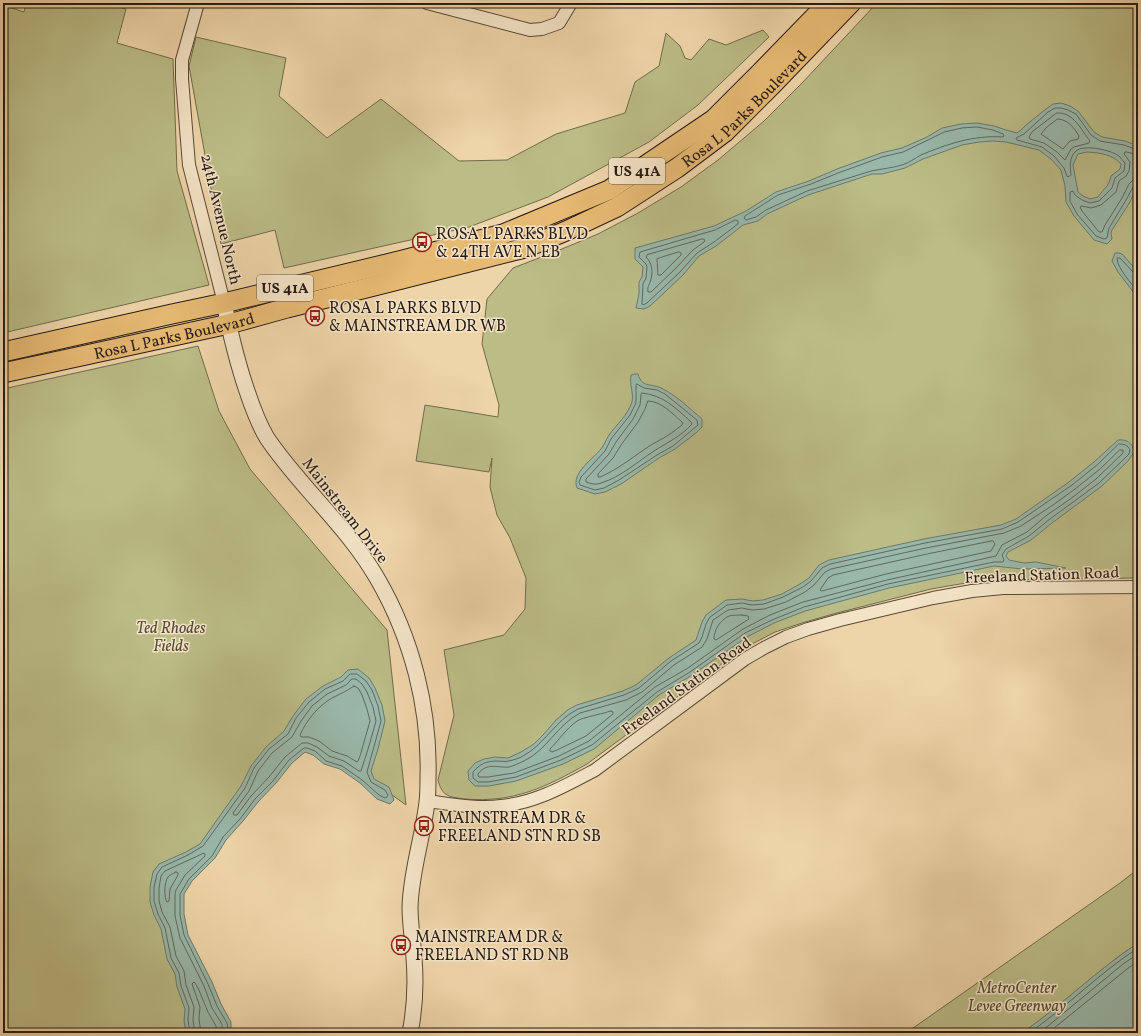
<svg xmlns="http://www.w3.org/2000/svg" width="1141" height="1036" viewBox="0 0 1141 1036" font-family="Vollkorn,serif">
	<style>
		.green { fill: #bbbc86; stroke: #716b4e }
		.water { fill: #99b8aa; stroke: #6b796e; fill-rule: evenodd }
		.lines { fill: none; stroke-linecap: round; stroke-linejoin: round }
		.shore { stroke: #606960; stroke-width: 1 }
		.minor-casing { stroke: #59493a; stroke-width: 14 }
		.tertiary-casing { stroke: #59493a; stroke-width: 17 }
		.primary-casing { stroke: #271a15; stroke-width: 21 }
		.minor { stroke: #f4e4c7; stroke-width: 12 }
		.tertiary { stroke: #f4e4c7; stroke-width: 15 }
		.primary { stroke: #e7ba74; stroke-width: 19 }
		.labels { text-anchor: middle; stroke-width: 3; stroke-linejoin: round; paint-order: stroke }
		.shield { fill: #f4e4c7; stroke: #64574a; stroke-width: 1 }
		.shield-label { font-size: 15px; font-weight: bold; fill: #271a15 }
		.street-label { font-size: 16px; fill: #271a15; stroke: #f4e4c7 }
		.poi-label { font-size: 16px; fill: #271a15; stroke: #f4e4c7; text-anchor: start }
		.park-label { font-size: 16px; font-style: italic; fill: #534b37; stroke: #f4e4c7 }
	</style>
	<rect width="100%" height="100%" fill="#eed5a9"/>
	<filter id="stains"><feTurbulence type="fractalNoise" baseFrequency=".005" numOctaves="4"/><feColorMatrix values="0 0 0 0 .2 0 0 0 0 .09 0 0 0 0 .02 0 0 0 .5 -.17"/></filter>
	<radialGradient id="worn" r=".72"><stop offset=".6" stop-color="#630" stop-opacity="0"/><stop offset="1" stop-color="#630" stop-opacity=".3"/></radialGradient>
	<!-- green -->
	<g class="green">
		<polygon points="26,3 111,3 110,5 126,9 117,43 173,59 177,171 209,285 3,333 3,5 24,12"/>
		<path d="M877,3H1138V578L991,580L960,584L931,589L833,614L802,623L775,632L752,644L727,660L587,764C546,787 514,803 465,799C450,797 442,797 438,780L454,715L444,650L504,635L525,609L526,578L510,538L497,515L490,487L492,458L489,472L416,461L425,405L498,417L499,405L482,344L487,299L513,268L557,251L598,234L638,213L681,187L718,160L764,121L802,83Z"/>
		<polygon points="763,30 769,37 698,105 649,142 548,197 469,227 284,268 275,230 221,244 189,66 196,37 286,58 279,96 327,138 381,99 459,161 507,160 556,134 625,113 635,82 659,66 666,33 680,46 685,58 691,60 709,39 726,45"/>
		<polygon points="198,346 219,411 250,469 387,630 406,805 311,737 176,884 181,946 217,1033 3,1033 3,389"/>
		<polygon points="1138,869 1138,943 1118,957 1042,1019 1022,1033 906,1033 1120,883"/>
	</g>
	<!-- water -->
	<g class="water">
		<path d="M1061,103L1070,106L1078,111L1094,132L1102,137L1125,141L1138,146V184L1130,202L1112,230L1111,233L1112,239L1107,244L1094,240L1074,216L1066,202L1065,186L1061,170L1051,159L1039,150L1006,142L993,141L979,142L962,145L923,159L905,168L882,174H872L808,195L767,214L758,221L743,225L716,246L699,256L683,275L650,306L644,309L636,308L639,294V282L642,277L643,267L635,259V248L714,226L746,211L776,192L809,181L837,169L881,153L902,148L927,137L942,128L961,124L977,123L994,126L1006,130L1017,133L1021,130L1026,125L1046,109L1053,104ZM1087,152C1100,153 1112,154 1121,164L1120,169L1111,176C1108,188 1105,187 1098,197L1090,199L1083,196L1078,192L1073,165L1078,154Z"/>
		<polygon points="1115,253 1119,253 1122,254 1138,272 1138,298 1118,272 1112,261"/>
		<path d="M635,374H638C642,388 650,383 661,388C676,395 689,408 702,419V427L696,433L675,449L659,458L621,484L605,492L595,494L577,488C571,473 593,459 601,449C604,445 606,440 609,435C616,425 628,415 632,402C634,393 629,384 631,375Z"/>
		<path d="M1118,440C1126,439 1133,443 1134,452L1128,461L1102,486L1052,523L1031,540L1008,552L1006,556L1009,560L1024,563L1036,562L1066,568L1022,569L994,566L889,588L805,611L774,623L747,637L692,675L659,695L594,749L563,764L516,781L489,786H475L469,780L468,771L475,763L484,759L495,757L508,758L521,752L534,744L544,734L556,720L569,709L577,705L623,691L636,685L669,658L696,640L702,622L706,615L726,600L742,599L753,601L763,600L782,594L800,584L809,578L819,565L829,560L924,539L1001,525L1016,519L1069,482L1094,462Z"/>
		<polygon points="358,669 369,678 375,688 382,705 385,721 378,749 371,771 374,779 389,787 394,800 390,804 377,799 360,783 340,769 324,764 313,755 305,752 292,763 276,783 258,802 243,821 226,840 215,858 192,881 184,894 184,914 188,935 212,982 221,1004 231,1022 231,1033 186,1033 184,1021 185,1009 177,987 175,974 167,959 161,929 154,915 150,902 150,887 153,872 159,864 186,852 200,844 241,786 251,766 266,747 284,731 293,716 306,699 323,686 341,677 348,670"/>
		<path d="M1138,943V1033H1022C1062,1005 1097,970 1138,943Z"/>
	</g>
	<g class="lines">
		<!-- shore -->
		<g class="shore">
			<path d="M1057,113C1074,112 1081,130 1090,141L1089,143L1074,147L1071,149L1065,160L1057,152L1044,143L1030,139L1029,137L1032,132Z"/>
			<path d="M1058,119C1069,120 1074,128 1079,136L1078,139L1070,141L1063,149L1041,134L1047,127Z"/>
			<path d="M977,127L993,130L1003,134L1004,136L1003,137C974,135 947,144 921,155C915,158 909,163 902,165C892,168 881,169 871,171L807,191L766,210L756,217L746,220L744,218L745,216L778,195L811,184L838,173L882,157L903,152L928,140L944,132L962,128Z"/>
			<path d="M1138,150L1124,145L1100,141L1091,135L1076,114L1068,110L1061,108H1055L1048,112L1024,134L1016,138L1017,140L1042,147L1054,156L1064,168L1067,176L1068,177L1071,175C1070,168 1069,157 1076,151C1084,144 1111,150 1119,156C1121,158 1123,161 1125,163L1124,171L1115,178L1112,188L1099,201L1090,203L1082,200L1075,195L1073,191L1070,192V201L1077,214L1096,236L1104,239L1107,238L1109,228L1126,200L1133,187L1135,185L1138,184"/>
			<polyline points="1138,155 1127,152 1125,152 1124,154 1130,162 1129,171 1126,176 1119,181 1116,192 1101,205 1091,208 1082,206 1080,207 1082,211 1099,232 1102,232 1105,225 1122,198 1129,184 1133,180 1138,179"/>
			<polygon points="736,220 738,221 738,224 714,242 697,253 680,272 647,303 643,305 642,304 643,284 646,278 647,267 646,264 639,257 640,252 715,230"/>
			<path d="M703,239L705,240L704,242L693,250L676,268L651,292H648C647,285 650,285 651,279C653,271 652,263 646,257L647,255Z"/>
			<polygon points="679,252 681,253 681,255 661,275 658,275 657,259"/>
			<path d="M1138,274L1134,273L1120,258H1117C1117,268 1132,284 1138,292"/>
			<polygon points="637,384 644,388 657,390 665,394 697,420 698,425 673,446 657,455 619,480 604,488 595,490 580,485 579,482 581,477 605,451 611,439 630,415 636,403 636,386"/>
			<path d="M642,393C663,395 676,408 691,422L692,424C680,437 668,442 654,451C637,462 621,477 601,483C596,485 592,484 586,482V479L609,454L616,442L633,419L640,405L641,395Z"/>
			<path d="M648,401C661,401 673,414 682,422L683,424C673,433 662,439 651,445C634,456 619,469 600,477H598V474L613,458L621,445L638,422L645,409Z"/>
			<path d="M1119,444C1124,444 1128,445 1130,450L1129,454L1125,458L1099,483L1050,519L1029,536L1006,549L1002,555L1004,560L1003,562H994L888,584L804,607L772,620L745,633L690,672L657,692L592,745L561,760L516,777L488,782H478L473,778V772C480,764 486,761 497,761C501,761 505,762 509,761C513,760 517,759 521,757C544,746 555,720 578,709L624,695L639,688L671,661L699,643L702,637L706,624L710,617L727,605L742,603L752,605L764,604L783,597L803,587L811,581L822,568L830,564L925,543L1002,529L1018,522L1072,485L1097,465Z"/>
			<path d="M1120,450H1123V453L1096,479L1069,500L1047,515L1027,532L1002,545L996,556L887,580L803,602L770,615L743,629L688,668L655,687L589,741L559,756L514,773L488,777H479L478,776V774C487,762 497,768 509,767C514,766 519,763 524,761C547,750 557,725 580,713L626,700L642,692L674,665L702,647L707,639L713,620L728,610L742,608L752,610L764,609L786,602L805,592L814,585L825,572L831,569L926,548L1004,533L1021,526L1053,505L1075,489L1100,469Z"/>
			<polygon points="993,541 995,544 991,551 886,574 822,591 820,590 828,578 833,575 927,554"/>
			<path d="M742,615L748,616L749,619L716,640L714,639C714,630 720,620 729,616C733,615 738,615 742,615Z"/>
			<polygon points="352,679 356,679 362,684 367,692 373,707 376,721 369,746 361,771 359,771 344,761 329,756 317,747 308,743 302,743 285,757 269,777 251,796 237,815 234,815 233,813 249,791 258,771 272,753 292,737 301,721 312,706 327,694 346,685"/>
			<path d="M354,686L358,688L362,695L367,709L370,721L360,756L358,761L357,762L347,756L332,751L319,741L309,737H301L300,735C306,721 318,706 332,698C340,694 347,691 354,686Z"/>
			<path d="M611,711L613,712V714L586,736L557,750L552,752L550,751V749C559,740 566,729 577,721C584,717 602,714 611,711Z"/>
			<path d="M176,872L178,873V875L170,889L169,901L167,902C164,898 164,882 168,877C169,875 173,874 176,872Z"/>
			<polyline points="190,1033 188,1020 189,1008 181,986 179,973 171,958 165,928 158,914 154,901 154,887 157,874 162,867 188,855 203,846 245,788 254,768 269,749 288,734 296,718 309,702 325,689 343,681 350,674 357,674 366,681 372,690 378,706 381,721 367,772 371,782 385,790 388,795 387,797 385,798 379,795 362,780 342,766 326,761 315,751 307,748 304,748 289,760 273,781 255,799 240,819 223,837 212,856 189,879 180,894 180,915 184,935 208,984 217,1006 227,1023 228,1033"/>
			<polyline points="195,1033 193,1020 194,1007 186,985 184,971 176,956 170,927 162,912 159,901 159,888 161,876 165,871 204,853 205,854 205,856 185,875 176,890 175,894 175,916 180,938 204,986 212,1008 222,1024 222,1033"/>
			<polyline points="201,1033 199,1019 200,1007 192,984 194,982 195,983 198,988 208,1012 216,1026 216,1033"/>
			<path d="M1029,1033C1067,1007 1099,973 1138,948"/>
			<polyline points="1038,1033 1048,1026 1123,964 1138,954"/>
			<polyline points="1048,1033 1127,969 1138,961"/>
		</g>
		<defs>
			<g id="minor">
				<polyline points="198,3 182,60 182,79 189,165 224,303"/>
				<polyline points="427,3 530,30 542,29 559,23 571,3"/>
				<path d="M427,801C451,804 476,809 501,806C535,803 565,786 595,770L745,659L764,648L786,637L808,629L840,620L933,598L972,591L1003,588L1138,587"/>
			</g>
			<path id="tertiary" d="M224,303C230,332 237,362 247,391C252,406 258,423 267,438C300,487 347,526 377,578C412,638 430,708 428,778C428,786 428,794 427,802C423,837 411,871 410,907C410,924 413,941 414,958C416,983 415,1008 410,1033"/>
			<g id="primary">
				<polyline points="3,352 172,314 224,303 399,261 503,234 609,190 714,119 760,73 828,3"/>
				<path id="s1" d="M3,373L229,324L287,308L525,248L566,231L617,207L677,168L725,132L772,85L851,3"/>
			</g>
		</defs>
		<!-- minor casing -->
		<use href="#minor" class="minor-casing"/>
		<!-- tertiary casing -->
		<use href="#tertiary" class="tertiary-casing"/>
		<!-- primary casing -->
		<use href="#primary" class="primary-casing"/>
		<!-- minor -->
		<use href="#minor" class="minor"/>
		<!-- tertiary -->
		<use href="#tertiary" class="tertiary"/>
		<!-- primary -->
		<use href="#primary" class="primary"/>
	</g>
	<!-- icons -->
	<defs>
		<symbol id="bus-ring" viewBox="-11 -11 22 22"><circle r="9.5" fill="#f4e4c7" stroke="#8f2418" stroke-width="1.5"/><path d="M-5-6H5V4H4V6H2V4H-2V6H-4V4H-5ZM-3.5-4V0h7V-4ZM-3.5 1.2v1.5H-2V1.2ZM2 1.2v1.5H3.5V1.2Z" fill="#8f2418"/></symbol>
	</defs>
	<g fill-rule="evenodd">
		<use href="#bus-ring" x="411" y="231" width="22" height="22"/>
		<use href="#bus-ring" x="304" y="305" width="22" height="22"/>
		<use href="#bus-ring" x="413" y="815" width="22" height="22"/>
		<use href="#bus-ring" x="390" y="934" width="22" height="22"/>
	</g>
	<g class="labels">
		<!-- shield labels -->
		<g class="shield">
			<rect x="609" y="158" width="56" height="26" rx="3"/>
			<rect x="257" y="275" width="56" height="26" rx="3"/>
		</g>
		<g class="shield-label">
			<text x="637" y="176">US 41A</text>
			<text x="285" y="293">US 41A</text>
		</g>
		<!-- street labels -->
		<g class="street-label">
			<text dy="6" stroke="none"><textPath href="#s1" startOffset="799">Rosa L Parks Boulevard</textPath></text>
			<text transform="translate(222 219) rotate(77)" y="6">24th Avenue North</text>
			<text dy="6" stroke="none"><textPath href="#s1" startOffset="175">Rosa L Parks Boulevard</textPath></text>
			<text transform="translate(346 510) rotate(52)" y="6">Mainstream Drive</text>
			<text transform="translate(1042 574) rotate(-2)" y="6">Freeland Station Road</text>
			<text transform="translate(686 685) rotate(-36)" y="6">Freeland Station Road</text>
		</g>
		<!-- poi labels -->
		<g class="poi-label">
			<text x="436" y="239">ROSA L PARKS BLVD<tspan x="436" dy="18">&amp; 24TH AVE N EB</tspan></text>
			<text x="329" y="313">ROSA L PARKS BLVD<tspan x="329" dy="18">&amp; MAINSTREAM DR WB</tspan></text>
			<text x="438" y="823">MAINSTREAM DR &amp;<tspan x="438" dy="18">FREELAND STN RD SB</tspan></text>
			<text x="415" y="942">MAINSTREAM DR &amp;<tspan x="415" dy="18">FREELAND ST RD NB</tspan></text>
		</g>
		<!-- park labels -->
		<g class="park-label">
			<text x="171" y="633">Ted Rhodes<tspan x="171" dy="18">Fields</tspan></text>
			<text x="1017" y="993">MetroCenter<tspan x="1017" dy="18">Levee Greenway</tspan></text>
		</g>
	</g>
	<!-- margin -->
	<rect width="1141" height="1036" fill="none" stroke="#eed5a9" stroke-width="16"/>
	<rect x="4" y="4" width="1133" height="1028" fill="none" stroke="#271a15" stroke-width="2"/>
	<rect x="8" y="8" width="1125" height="1020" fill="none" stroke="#271a15"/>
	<rect width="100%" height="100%" filter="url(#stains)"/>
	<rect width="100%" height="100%" fill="url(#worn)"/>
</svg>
